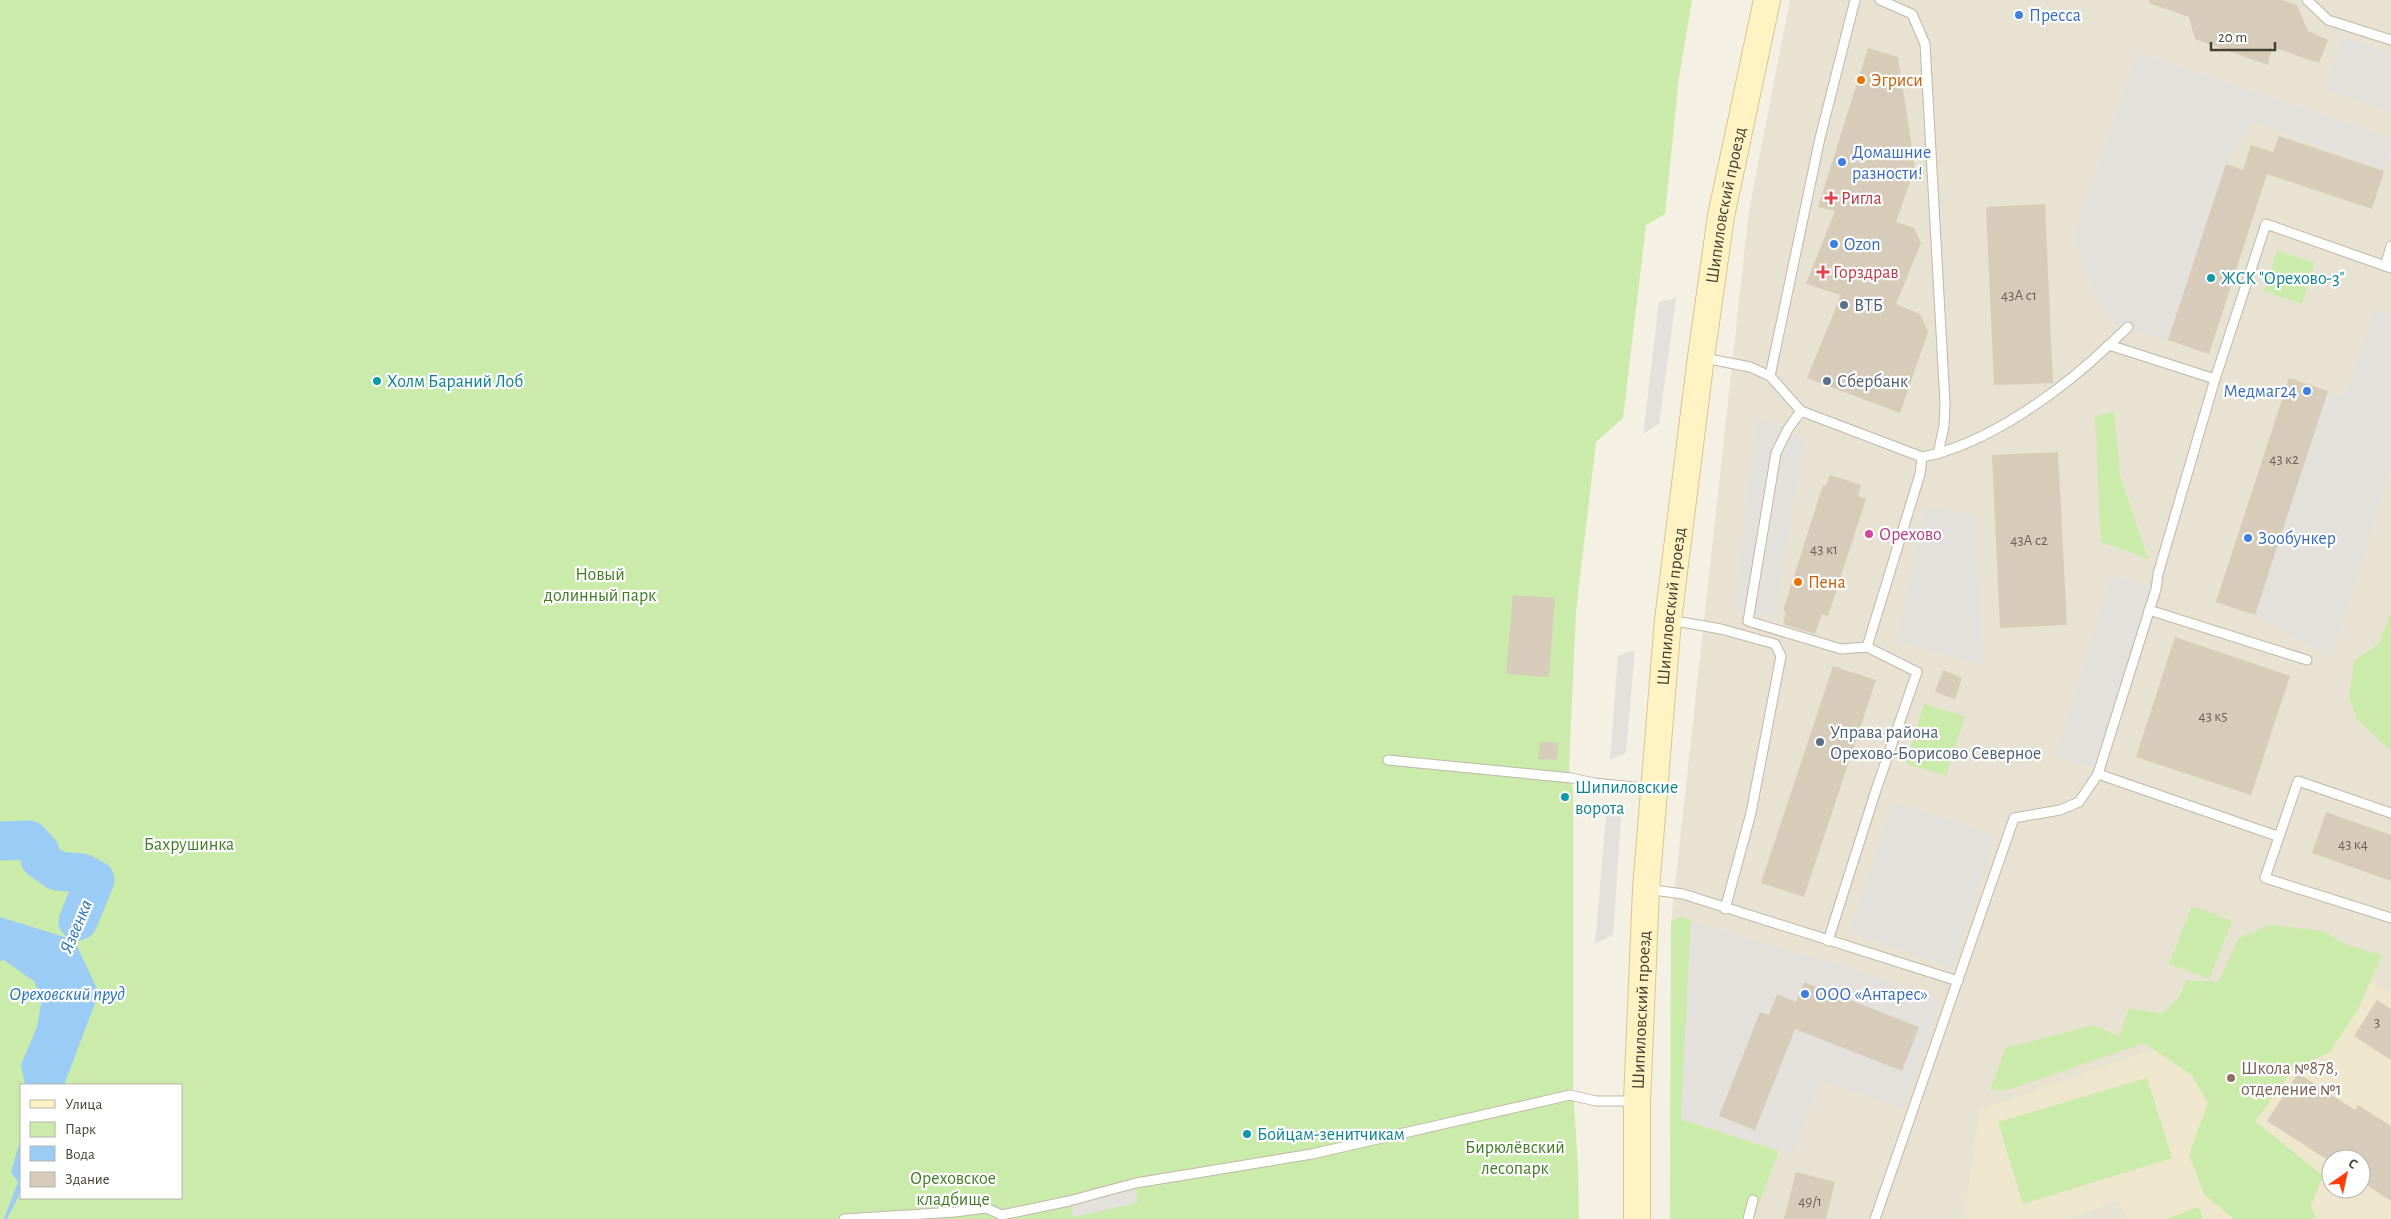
<svg xmlns="http://www.w3.org/2000/svg" width="2391" height="1219" viewBox="0 0 2391 1219" font-family="'Alegreya Sans',sans-serif">
	<style>
		.residential { fill: #e8e2d2; fill-rule: evenodd }
		.education { fill: #eee6cd; fill-rule: evenodd }
		.green { fill: #caeba9; fill-rule: evenodd }
		.parking { fill: #e4e1dd; fill-rule: evenodd }
		.water { fill: #9bccf6 }
		.lines { fill: none; stroke-linecap: round; stroke-linejoin: round }
		.stream { stroke: #9bccf6; stroke-width: 6 }
		.river { stroke: #9bccf6; stroke-width: 39 }
		.building { fill: #d6ccb9 }
		.lane-casing { stroke: #c0b8a6; stroke-width: 11 }
		.secondary-casing { stroke: #d7c890; stroke-width: 28 }
		.lane { stroke: #fff; stroke-width: 9 }
		.secondary { stroke: #fff3c3; stroke-width: 26 }
		.shop-dot { fill: #3f7fe0; stroke: #fff; stroke-width: 2 }
		.food-dot { fill: #e8710a; stroke: #fff; stroke-width: 2 }
		.health-dot { fill: #e0444e; stroke: #fff; stroke-width: 2 }
		.culture-dot { fill: #0f9aa8; stroke: #fff; stroke-width: 2 }
		.service-dot { fill: #5c6f8a; stroke: #fff; stroke-width: 2 }
		.hotel-dot { fill: #d1479c; stroke: #fff; stroke-width: 2 }
		.education-dot { fill: #8d6e63; stroke: #fff; stroke-width: 2 }
		.labels { text-anchor: middle; stroke-width: 4.5; stroke-linejoin: round; paint-order: stroke }
		.number-label { font-size: 15px; fill: #6a6355 }
		.shop-label { font-size: 18px; fill: #366cbe; stroke: #fff; text-anchor: start }
		.food-label { font-size: 18px; fill: #c56008; stroke: #fff; text-anchor: start }
		.health-label { font-size: 18px; fill: #be3a42; stroke: #fff; text-anchor: start }
		.street-label { font-size: 18px; fill: #464034; stroke: #fff }
		.culture-label { font-size: 18px; fill: #0d838f; stroke: #fff; text-anchor: start }
		.service-label { font-size: 18px; fill: #4e5e75; stroke: #fff; text-anchor: start }
		.hotel-label { font-size: 18px; fill: #b23c85; stroke: #fff; text-anchor: start }
		.park-label { font-size: 18px; fill: #407c22; stroke: #fff }
		.education-label { font-size: 18px; fill: #785e54; stroke: #fff; text-anchor: start }
		.water-label { font-size: 19px; font-style: italic; fill: #2574ba; stroke: #fff }
	</style>
	<rect width="100%" height="100%" fill="#f4f0e4"/>
	<!-- residential -->
	<path class="residential" d="M1790,0H2391V1219H1753L1779,1151L1681,1119L1691,921L1680,916L1671,922L1749,210ZM2331,1159H2361V1189H2331Z"/>
	<!-- education -->
	<path class="education" d="M2331,963L2391,993V1219H2126L2119,1200L2069,1219H1963L1980,1110L2160,1047ZM2331,1159H2361V1189H2331Z"/>
	<!-- green -->
	<g class="green">
		<path d="M0,0H1692L1679,77L1665,214L1646,225L1623,418L1596,442L1576,611L1569,769L1573,790V1089L1578,1167L1579,1219H0ZM21,1085H181V1198H21Z"/>
		<polygon points="2277,251 2315,263 2302,304 2264,291"/>
		<polygon points="2114,411 2120,475 2148,559 2101,542 2095,416"/>
		<polygon points="2391,612 2391,749 2390,750 2357,719 2349,697 2354,661 2379,644"/>
		<polygon points="1924,704 1965,716 1946,776 1906,764"/>
		<polygon points="2192,906 2232,921 2209,979 2169,964"/>
		<polygon points="1680,916 1691,921 1681,1119 1779,1151 1753,1219 1670,1219 1671,922"/>
		<polygon points="2271,925 2323,931 2347,945 2382,955 2357,1011 2330,1052 2293,1070 2255,1121 2323,1176 2311,1205 2316,1219 2234,1219 2204,1194 2189,1155 2208,1103 2192,1075 2144,1043 2008,1090 1990,1090 2006,1048 2094,1025 2119,1037 2129,1008 2162,1014 2179,997 2186,980 2218,982 2239,938"/>
		<polygon points="2147,1078 2172,1158 2023,1204 1998,1122"/>
		<polygon points="2199,1207 2203,1219 2166,1219"/>
	</g>
	<!-- parking -->
	<g class="parking">
		<polygon points="2343,37 2391,53 2391,112 2325,89"/>
		<polygon points="2137,53 2391,138 2391,149 2384,171 2253,121 2226,164 2168,340 2116,324 2095,295 2074,237"/>
		<polygon points="1676,298 1659,424 1643,434 1659,302"/>
		<polygon points="2375,310 2391,315 2391,467 2332,657 2255,615 2328,391 2345,398"/>
		<polygon points="1757,417 1805,438 1774,617 1734,609"/>
		<polygon points="1925,507 1975,514 1983,665 1897,641"/>
		<polygon points="2112,575 2156,589 2099,769 2056,756"/>
		<polygon points="1635,650 1626,753 1610,760 1618,656"/>
		<polygon points="1893,802 1995,835 1952,968 1850,932"/>
		<polygon points="1622,805 1613,935 1595,944 1606,815"/>
		<path d="M1691,921L1795,953L1835,963L1940,999L1905,1109L1820,1080L1793,1154L1681,1119ZM1804,982L1795,1029L1755,1130L1719,1116L1760,1012L1769,1015L1777,995L1796,1002Z"/>
		<polygon points="1136,1183 1137,1203 1073,1217 1071,1200"/>
	</g>
	<!-- water -->
	<g class="water">
		<polygon points="0,917 74,940 99,993 64,1085 25,1085 21,1065 37,1027 41,1004 35,982 4,960 0,961"/>
		<polygon points="21,1138 21,1191 7,1219 4,1219 18,1182 11,1172"/>
	</g>
	<g class="lines">
		<!-- stream -->
		<polyline class="stream" points="69,945 74,940 78,921"/>
		<!-- river -->
		<polyline class="river" points="0,841 29,840 40,852 40,859 57,871 82,873 95,880 78,921"/>
	</g>
	<!-- building -->
	<g class="building">
		<polygon points="2149,0 2282,0 2297,5 2308,31 2328,40 2319,63 2272,47 2268,65 2195,39 2189,17 2149,3"/>
		<polygon points="1868,48 1898,57 1915,167 1896,222 1914,228 1921,243 1896,304 1920,314 1928,332 1900,413 1807,378 1841,295 1806,284 1835,211 1818,207"/>
		<polygon points="2279,136 2384,171 2372,209 2267,174 2209,354 2168,340 2226,164 2243,170 2251,145 2273,152"/>
		<polygon points="2045,204 2053,383 1994,385 1986,207"/>
		<polygon points="2289,378 2328,391 2255,615 2216,602"/>
		<polygon points="2058,452 2067,625 2000,628 1992,455"/>
		<polygon points="1830,475 1861,485 1858,496 1866,499 1828,616 1822,614 1815,634 1783,624 1786,612 1783,611 1823,485 1826,486"/>
		<polygon points="1513,595 1555,598 1549,677 1506,674"/>
		<polygon points="2175,637 2290,676 2251,795 2136,757"/>
		<polygon points="1833,666 1876,680 1804,897 1761,883"/>
		<polygon points="1943,670 1962,678 1955,699 1935,692"/>
		<polygon points="1540,742 1558,743 1557,760 1538,759"/>
		<polygon points="2326,812 2391,835 2391,881 2312,853"/>
		<polygon points="1804,982 1919,1027 1902,1071 1795,1029 1755,1130 1719,1116 1760,1012 1769,1015 1777,994 1796,1002"/>
		<polygon points="2377,1000 2391,1009 2391,1060 2354,1036"/>
		<polygon points="2298,1073 2355,1110 2358,1105 2391,1126 2391,1201 2361,1181 2361,1159 2331,1159 2331,1162 2267,1121"/>
		<polygon points="1796,1172 1835,1182 1826,1219 1784,1219"/>
	</g>
	<g class="lines">
		<defs>
			<g id="lane">
				<polyline points="1880,0 1912,14 1925,44 1945,403 1944,426 1938,454"/>
				<polyline points="2307,0 2328,20 2391,40"/>
				<polyline points="2385,266 2391,246"/>
				<polyline points="2109,345 2128,327"/>
				<path d="M1704,358L1750,367L1770,376L1801,411L1922,457C1987,445 2062,390 2109,345L2215,379"/>
				<polyline points="1770,376 1820,138 1855,0"/>
				<polyline points="1801,411 1788,429 1776,453 1748,621 1841,649 1867,647 1920,474 1922,457"/>
				<polyline points="2149,610 2307,660"/>
				<polyline points="1670,620 1721,629 1775,644 1781,656 1751,813 1725,909"/>
				<polyline points="1388,760 1571,778 1594,783 1653,789"/>
				<polyline points="2098,774 2277,836"/>
				<polyline points="2391,813 2298,781 2265,878 2391,918"/>
				<polyline points="1647,889 1683,894 1958,981"/>
				<polyline points="1828,941 1876,790 1917,672 1867,647"/>
				<polyline points="844,1219 955,1212 986,1208 1002,1215 1069,1201 1136,1183 1312,1154 1570,1095 1596,1101 1634,1101"/>
				<polyline points="1748,1219 1753,1200"/>
				<polyline points="1875,1219 2014,818 2060,810 2079,802 2098,774 2156,589 2158,574 2215,379 2266,224 2391,268"/>
			</g>
			<g id="secondary">
				<path id="s1" d="M1637,1219V1101L1646,889L1668,620L1701,357L1721,216L1767,0"/>
			</g>
		</defs>
		<!-- lane casing -->
		<use href="#lane" class="lane-casing"/>
		<!-- secondary casing -->
		<use href="#secondary" class="secondary-casing"/>
		<!-- lane -->
		<use href="#lane" class="lane"/>
		<!-- secondary -->
		<use href="#secondary" class="secondary"/>
	</g>
	<!-- markers -->
	<g class="shop-dot">
		<circle cx="2019" cy="15" r="5"/>
		<circle cx="1842" cy="162" r="5"/>
		<circle cx="1834" cy="244" r="5"/>
		<circle cx="2307" cy="391" r="5"/>
		<circle cx="2248" cy="538" r="5"/>
		<circle cx="1805" cy="994" r="5"/>
	</g>
	<g class="food-dot">
		<circle cx="1861" cy="80" r="5"/>
		<circle cx="1798" cy="582" r="5"/>
	</g>
	<g class="health-dot">
		<path d="M1828.5 190.5h5v5h5v5h-5v5h-5v-5h-5v-5h5z"/>
		<path d="M1820.5 264.5h5v5h5v5h-5v5h-5v-5h-5v-5h5z"/>
	</g>
	<g class="culture-dot">
		<circle cx="2211" cy="278" r="5"/>
		<circle cx="377" cy="381" r="5"/>
		<circle cx="1565" cy="797" r="5"/>
		<circle cx="1247" cy="1134" r="5"/>
	</g>
	<g class="service-dot">
		<circle cx="1844" cy="305" r="5"/>
		<circle cx="1827" cy="381" r="5"/>
		<circle cx="1820" cy="742" r="5"/>
	</g>
	<circle class="hotel-dot" cx="1869" cy="534" r="5"/>
	<circle class="education-dot" cx="2231" cy="1078" r="5"/>
	<g class="labels">
		<!-- number labels -->
		<g class="number-label">
			<text x="2019" y="300">43А с1</text>
			<text x="2284" y="464">43 к2</text>
			<text x="2029" y="545">43А с2</text>
			<text x="1824" y="554">43 к1</text>
			<text x="2213" y="721">43 к5</text>
			<text x="2353" y="849">43 к4</text>
			<text x="2377" y="1027">3</text>
			<text x="1810" y="1206">49/1</text>
		</g>
		<!-- shop labels -->
		<g class="shop-label">
			<text x="2029" y="21">Пресса</text>
			<text x="1852" y="158">Домашние<tspan x="1852" dy="21">разности!</tspan></text>
			<text x="1844" y="250">Ozon</text>
			<text x="2297" y="397" text-anchor="end">Медмаг24</text>
			<text x="2258" y="544">Зообункер</text>
			<text x="1815" y="1000">ООО «Антарес»</text>
		</g>
		<!-- food labels -->
		<g class="food-label">
			<text x="1871" y="86">Эгриси</text>
			<text x="1808" y="588">Пена</text>
		</g>
		<!-- health labels -->
		<g class="health-label">
			<text x="1841" y="204">Ригла</text>
			<text x="1833" y="278">Горздрав</text>
		</g>
		<!-- street labels -->
		<g class="street-label">
			<text dy="6" stroke="none"><textPath href="#s1" startOffset="1019">Шипиловский проезд</textPath></text>
			<text dy="6" stroke="none"><textPath href="#s1" startOffset="614">Шипиловский проезд</textPath></text>
			<text dy="6" stroke="none"><textPath href="#s1" startOffset="209">Шипиловский проезд</textPath></text>
		</g>
		<!-- culture labels -->
		<g class="culture-label">
			<text x="2221" y="284">ЖСК "Орехово-3"</text>
			<text x="387" y="387">Холм Бараний Лоб</text>
			<text x="1575" y="793">Шипиловские<tspan x="1575" dy="21">ворота</tspan></text>
			<text x="1257" y="1140">Бойцам-зенитчикам</text>
		</g>
		<!-- service labels -->
		<g class="service-label">
			<text x="1854" y="311">ВТБ</text>
			<text x="1837" y="387">Сбербанк</text>
			<text x="1830" y="738">Управа района<tspan x="1830" dy="21">Орехово-Борисово Северное</tspan></text>
		</g>
		<!-- hotel labels -->
		<g class="hotel-label">
			<text x="1879" y="540">Орехово</text>
		</g>
		<!-- park labels -->
		<g class="park-label">
			<text x="600" y="580">Новый<tspan x="600" dy="21">долинный парк</tspan></text>
			<text x="189" y="850">Бахрушинка</text>
			<text x="1515" y="1153">Бирюлёвский<tspan x="1515" dy="21">лесопарк</tspan></text>
			<text x="953" y="1184">Ореховское<tspan x="953" dy="21">кладбище</tspan></text>
		</g>
		<!-- education labels -->
		<g class="education-label">
			<text x="2241" y="1074">Школа №878,<tspan x="2241" dy="21">отделение №1</tspan></text>
		</g>
		<!-- water labels -->
		<g class="water-label">
			<text transform="translate(75 926) rotate(-67)" y="7">Язвенка</text>
			<text x="67" y="1000">Ореховский пруд</text>
		</g>
	</g>
	<!-- legend -->
	<rect x="20" y="1084" width="162" height="115" fill="#ffffff" stroke="#b5b3ae"/>
	<rect x="30" y="1100" width="25" height="8" fill="#fff3c3" stroke="#b5b3ae"/>
	<text x="65" y="1109" font-size="15" fill="#464034">Улица</text>
	<rect x="30" y="1122" width="25" height="15" fill="#caeba9" stroke="#b5b3ae"/>
	<text x="65" y="1134" font-size="15" fill="#464034">Парк</text>
	<rect x="30" y="1146" width="25" height="15" fill="#9bccf6" stroke="#b5b3ae"/>
	<text x="65" y="1159" font-size="15" fill="#464034">Вода</text>
	<rect x="30" y="1172" width="25" height="15" fill="#d6ccb9" stroke="#b5b3ae"/>
	<text x="65" y="1184" font-size="15" fill="#464034">Здание</text>
	<!-- north arrow -->
	<g transform="translate(2346 1174) rotate(34)"><circle r="24" fill="#ffffff" stroke="#b5b3ae"/>
	<path d="M0-4L9 19L0 12L-9 19Z" fill="#ff3f10"/>
	<text y="-8" font-size="14" font-weight="bold" text-anchor="middle" fill="#464034">С</text>
	</g>
	<!-- scale -->
	<path d="M2211 42v8h64v-8" fill="none" stroke="#464034" stroke-width="2.5"/>
	<text x="2218" y="42" font-size="15" fill="#464034" stroke="#ffffff" stroke-width="4" paint-order="stroke">20 m</text>
</svg>
